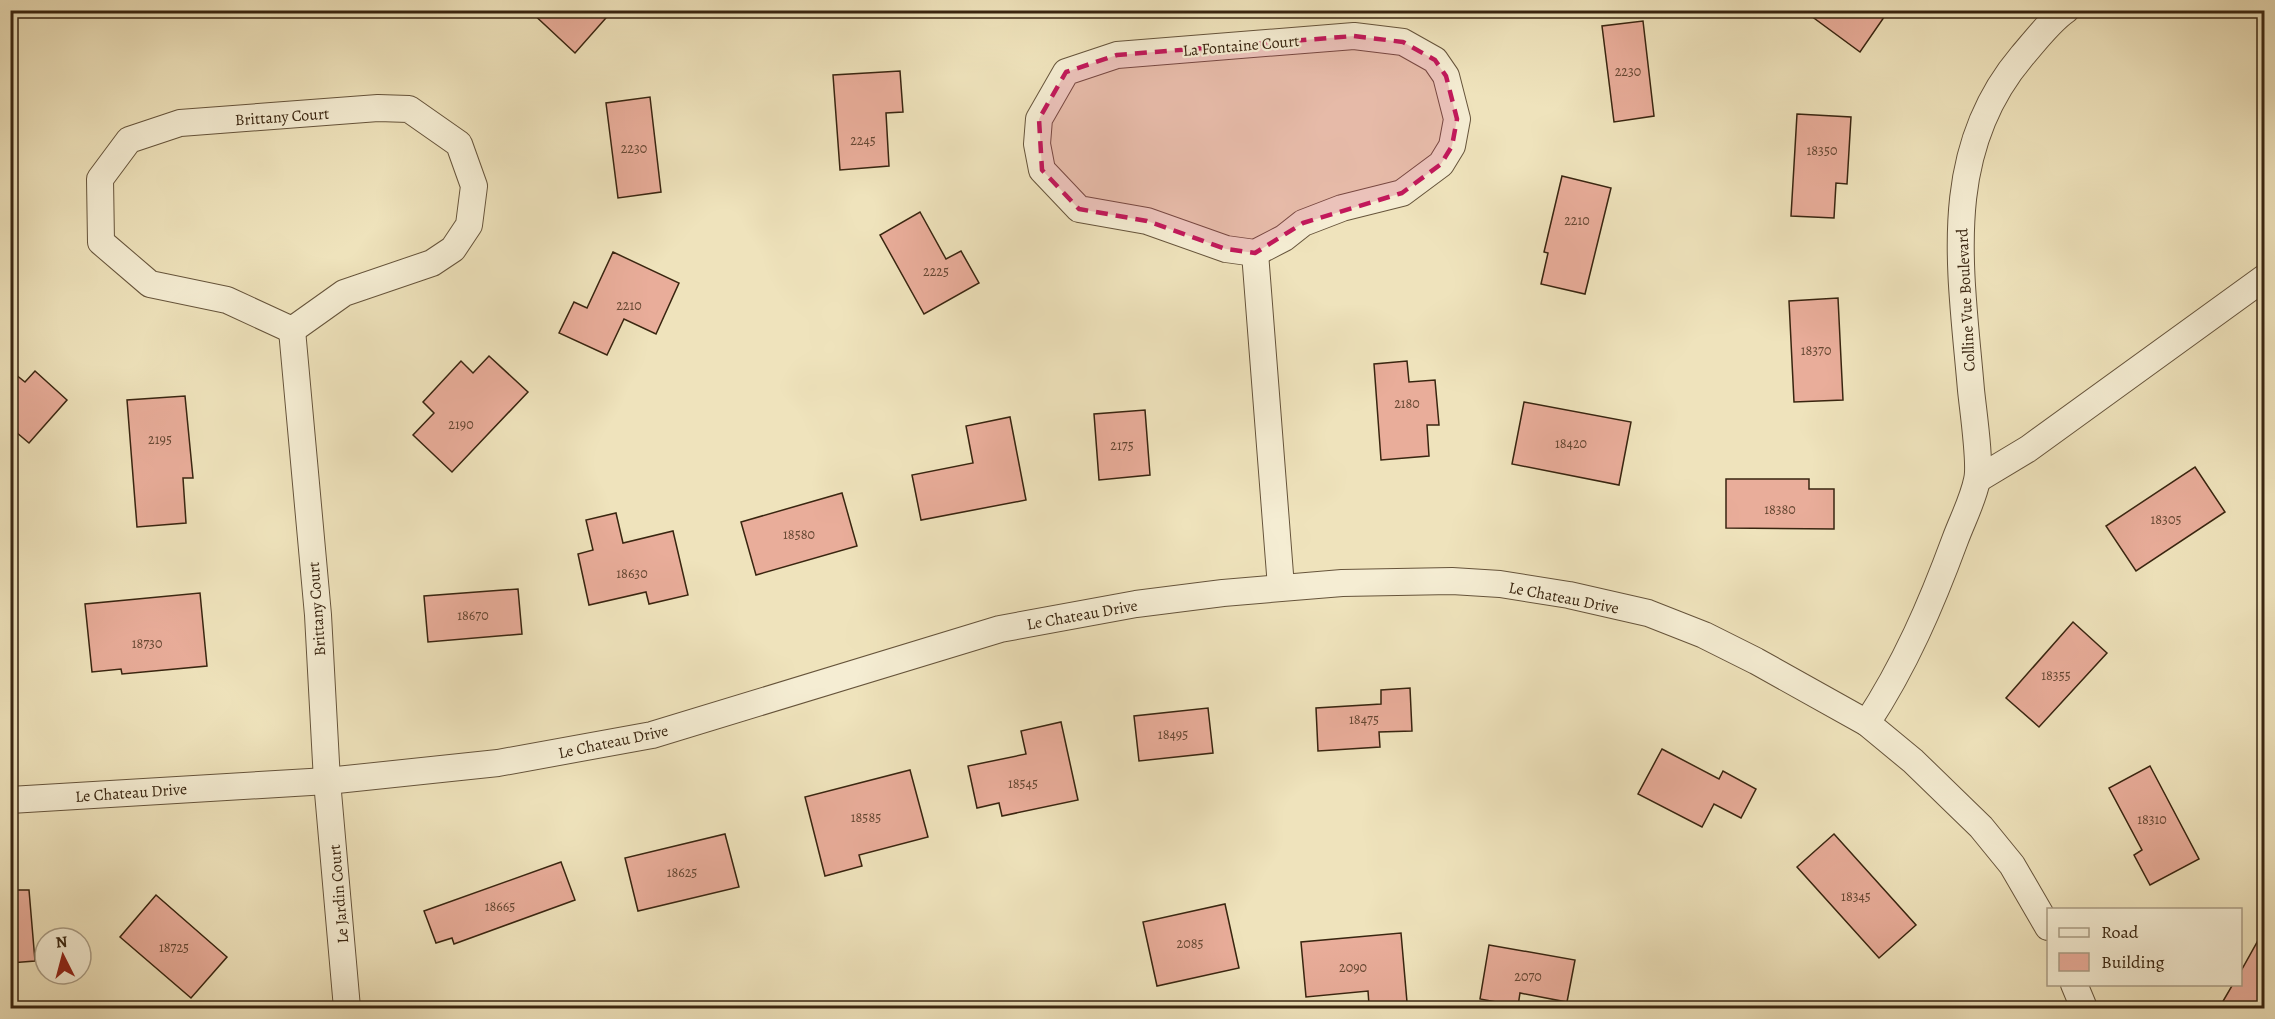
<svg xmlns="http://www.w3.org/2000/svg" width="2275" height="1019" viewBox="0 0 2275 1019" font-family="Alegreya,serif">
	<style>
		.building { fill: #e9ad9a; stroke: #392510; stroke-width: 1.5 }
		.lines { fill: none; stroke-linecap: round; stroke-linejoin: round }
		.street-casing { stroke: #66543b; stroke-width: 28 }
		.street { stroke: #f5edd3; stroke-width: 26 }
		.marked { fill: #c2185b; fill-opacity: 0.2; stroke: #c2185b; stroke-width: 4.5; stroke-dasharray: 12 8; stroke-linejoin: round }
		.labels { text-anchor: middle; stroke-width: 4.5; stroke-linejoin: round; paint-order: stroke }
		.number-label { font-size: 14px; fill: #654732 }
		.street-label { font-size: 16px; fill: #392510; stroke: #f5edd3 }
	</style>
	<rect width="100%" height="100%" fill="#efe3bc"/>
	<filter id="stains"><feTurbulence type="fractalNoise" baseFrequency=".00333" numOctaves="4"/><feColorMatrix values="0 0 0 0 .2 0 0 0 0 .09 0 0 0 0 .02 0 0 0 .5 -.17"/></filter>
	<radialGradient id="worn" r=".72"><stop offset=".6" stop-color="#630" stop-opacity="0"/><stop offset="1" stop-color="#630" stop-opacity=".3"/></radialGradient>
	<!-- building -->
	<g class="building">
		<polygon points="529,10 613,10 575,53"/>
		<polygon points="1803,10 1889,10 1860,52"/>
		<polygon points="1643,21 1654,116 1614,122 1602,26"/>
		<polygon points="900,71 903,112 886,113 889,166 840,170 833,75"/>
		<polygon points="650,97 661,192 618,198 606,103"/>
		<polygon points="1797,114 1851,117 1847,184 1836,183 1834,218 1791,216"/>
		<polygon points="1562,176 1611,188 1585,294 1541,284 1548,253 1544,252"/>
		<polygon points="920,212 946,259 961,251 979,283 924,314 880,235"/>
		<polygon points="613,252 679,283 656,334 624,319 607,355 559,333 574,302 587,308"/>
		<polygon points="1838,298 1843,400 1794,402 1789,301"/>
		<polygon points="489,356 528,392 452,472 413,435 434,413 423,402 461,361 473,373"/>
		<polygon points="1407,361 1409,382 1435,380 1439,425 1427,425 1429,456 1381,460 1374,364"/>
		<polygon points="10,370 25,382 35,371 67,400 29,443 10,427"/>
		<polygon points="185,396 193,478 183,478 186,523 137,527 127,400"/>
		<polygon points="1524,402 1631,422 1619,485 1512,464"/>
		<polygon points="1145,410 1150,475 1099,480 1094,414"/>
		<polygon points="1010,417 1026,500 921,520 912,475 973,463 966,426"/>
		<polygon points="2195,467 2225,512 2136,571 2106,526"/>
		<polygon points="1726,479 1809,479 1809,489 1834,489 1834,529 1726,528"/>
		<polygon points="842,493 857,546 756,575 741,522"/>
		<polygon points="616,513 623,543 673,531 688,595 649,604 646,592 589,605 578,554 593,550 586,520"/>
		<polygon points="518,589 522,634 428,642 424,596"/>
		<polygon points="200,593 207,666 122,674 121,669 92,672 85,604"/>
		<polygon points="2073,622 2107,653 2039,727 2006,698"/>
		<polygon points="1410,688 1412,731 1379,732 1380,747 1318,751 1316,708 1381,704 1381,690"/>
		<polygon points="1208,708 1213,753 1139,761 1134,716"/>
		<polygon points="1061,722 1078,800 1002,816 999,803 977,808 968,766 1026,754 1021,731"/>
		<polygon points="1662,749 1719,779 1723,771 1756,789 1741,818 1714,804 1702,827 1638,794"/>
		<polygon points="2150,766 2199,859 2150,885 2134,855 2142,850 2109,788"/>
		<polygon points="910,770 928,837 859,855 862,866 825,876 805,797"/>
		<polygon points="725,834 739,887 638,911 625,858"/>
		<polygon points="1834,834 1916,925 1879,958 1797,867"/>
		<polygon points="561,862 575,900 454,944 452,938 436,943 424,911"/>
		<polygon points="10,890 29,890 35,961 10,963"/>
		<polygon points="156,895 227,957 191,998 120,937"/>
		<polygon points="1225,904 1239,968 1157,986 1143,922"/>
		<polygon points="2265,928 2265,1008 2219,1008 2233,984 2241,984 2241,971"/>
		<polygon points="1401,933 1407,1002 1369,1005 1368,991 1306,997 1301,942"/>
		<polygon points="1489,945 1575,960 1567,1002 1520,993 1518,1006 1480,999"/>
	</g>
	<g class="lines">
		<defs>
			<g id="street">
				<polygon points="1354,36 1403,42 1435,60 1446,76 1457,119 1452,146 1441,164 1402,193 1342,208 1303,223 1284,238 1255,253 1226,249 1147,221 1079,209 1042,170 1037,144 1039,119 1066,72 1117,55"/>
				<polygon points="378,108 409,109 459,144 474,186 469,225 453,249 432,263 344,293 292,330 227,300 150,284 101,242 100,179 129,140 180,123"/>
				<polyline points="1255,253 1281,587"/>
				<polyline points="292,330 318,615 327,781 347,1008"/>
				<polyline points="1978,479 2028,449 2264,278"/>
				<path d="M1867,723C1905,665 1931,605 1955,540C1962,521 1973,500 1977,480C1981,464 1973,410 1971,390C1961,272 1939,154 2022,56C2035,41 2050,21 2066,10"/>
				<polyline points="10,800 327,781 498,763 652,735 1000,629 1136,604 1223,593 1342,583 1452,581 1500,584 1569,595 1648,613 1704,635 1756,661 1867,723 1913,761 1981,827 2012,865 2048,927"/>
				<polyline points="2074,984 2084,1008"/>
			</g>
		</defs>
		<!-- street casing -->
		<use href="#street" class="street-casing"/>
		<!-- street -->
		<use href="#street" class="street"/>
	</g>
	<!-- marked area -->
	<path class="marked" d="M1354,36L1403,42L1435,60L1446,76L1457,119L1452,146L1441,164L1402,193L1303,223L1255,253L1226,249L1147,221L1079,209L1042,170L1039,119L1066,72L1117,55Z"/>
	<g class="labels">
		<!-- number labels -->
		<g class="number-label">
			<text x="1628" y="76">2230</text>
			<text x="863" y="145">2245</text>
			<text x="634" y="153">2230</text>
			<text x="1822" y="155">18350</text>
			<text x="1577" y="225">2210</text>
			<text x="936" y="276">2225</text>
			<text x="629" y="310">2210</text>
			<text x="1816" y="355">18370</text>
			<text x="1407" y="408">2180</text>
			<text x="461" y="429">2190</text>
			<text x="160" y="444">2195</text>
			<text x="1571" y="448">18420</text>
			<text x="1122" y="450">2175</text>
			<text x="1780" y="514">18380</text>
			<text x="2166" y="524">18305</text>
			<text x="799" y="539">18580</text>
			<text x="632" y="578">18630</text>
			<text x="473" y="620">18670</text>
			<text x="147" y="648">18730</text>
			<text x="2056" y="680">18355</text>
			<text x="1364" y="724">18475</text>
			<text x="1173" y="739">18495</text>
			<text x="1023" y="788">18545</text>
			<text x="866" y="822">18585</text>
			<text x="2152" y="824">18310</text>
			<text x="682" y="877">18625</text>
			<text x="1856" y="901">18345</text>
			<text x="500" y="911">18665</text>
			<text x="1190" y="948">2085</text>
			<text x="174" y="952">18725</text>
			<text x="1353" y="972">2090</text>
			<text x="1528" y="981">2070</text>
		</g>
		<!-- street labels -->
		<g class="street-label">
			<text transform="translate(1241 45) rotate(-5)" y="6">La Fontaine Court</text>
			<text transform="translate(282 116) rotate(-4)" y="6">Brittany Court</text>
			<text transform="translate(1965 300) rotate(-93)" y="6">Colline Vue Boulevard</text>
			<text transform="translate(1564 597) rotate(11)" y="6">Le Chateau Drive</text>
			<text transform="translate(316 609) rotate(-94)" y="6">Brittany Court</text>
			<text transform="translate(1082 614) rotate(-10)" y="6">Le Chateau Drive</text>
			<text transform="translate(613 741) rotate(-12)" y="6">Le Chateau Drive</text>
			<text transform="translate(131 792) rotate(-4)" y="6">Le Chateau Drive</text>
			<text transform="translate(338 894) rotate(-95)" y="6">Le Jardin Court</text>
		</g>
	</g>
	<!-- margin -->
	<rect width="2275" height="1019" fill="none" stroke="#efe3bc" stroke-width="36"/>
	<rect x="12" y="12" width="2251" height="995" fill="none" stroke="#392510" stroke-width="3"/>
	<rect x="18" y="18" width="2239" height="983" fill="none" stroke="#392510" stroke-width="1.5"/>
	<!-- legend -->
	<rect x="2047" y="908" width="195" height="78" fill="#f5edd3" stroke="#aa9d85" stroke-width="1.5"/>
	<rect x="2059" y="928" width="30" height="9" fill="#f5edd3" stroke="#aa9d85" stroke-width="1.5"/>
	<text x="2101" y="938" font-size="18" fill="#392510">Road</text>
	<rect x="2059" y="953" width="30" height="18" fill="#e9ad9a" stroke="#aa9d85" stroke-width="1.5"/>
	<text x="2101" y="968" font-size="18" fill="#392510">Building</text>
	<!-- north arrow -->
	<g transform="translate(63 956) rotate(354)"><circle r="28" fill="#f5edd3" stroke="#aa9d85" stroke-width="1.5"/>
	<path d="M0-4.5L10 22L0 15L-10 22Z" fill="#8f2418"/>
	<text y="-9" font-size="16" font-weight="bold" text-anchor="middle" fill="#392510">N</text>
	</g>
	<rect width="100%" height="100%" filter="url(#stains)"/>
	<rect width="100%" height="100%" fill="url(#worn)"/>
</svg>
